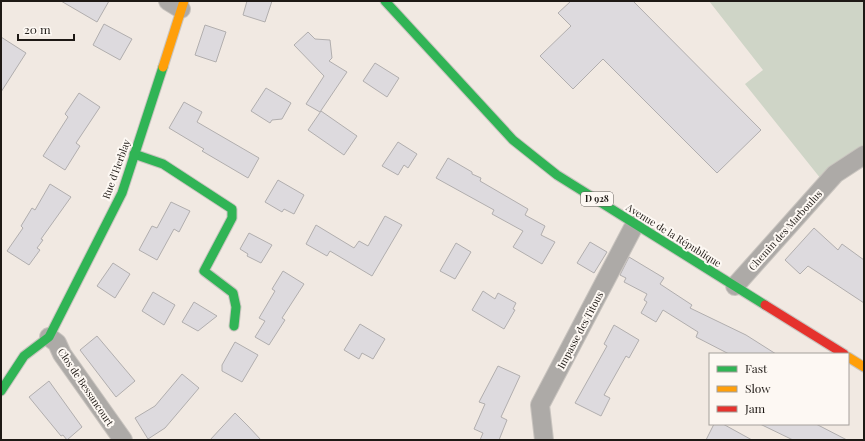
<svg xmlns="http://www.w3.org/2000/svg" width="865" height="441" viewBox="0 0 865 441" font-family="'Playfair Display',serif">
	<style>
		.green { fill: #cfd5c7 }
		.building { fill: #dddade; stroke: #b1aeae }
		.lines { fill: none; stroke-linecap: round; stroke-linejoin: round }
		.street-casing { stroke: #c9c4bf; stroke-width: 20 }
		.fast-casing { stroke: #c9c4bf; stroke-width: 11 }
		.slow-casing { stroke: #c9c4bf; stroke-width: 11 }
		.jam-casing { stroke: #c9c4bf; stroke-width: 11 }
		.street { stroke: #adaaa7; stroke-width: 18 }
		.fast { stroke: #30b455; stroke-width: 9 }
		.slow { stroke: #ff9f0a; stroke-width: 9 }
		.jam { stroke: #e5322d; stroke-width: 9 }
		.labels { text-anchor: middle; stroke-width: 4; stroke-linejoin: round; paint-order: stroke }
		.shield { fill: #fdf8f3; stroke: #615c58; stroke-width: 1 }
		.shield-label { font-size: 9px; font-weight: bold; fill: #1e1915 }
		.street-label { font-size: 10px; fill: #1e1915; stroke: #fdf8f3 }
	</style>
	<rect width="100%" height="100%" fill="#f1e9e2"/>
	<!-- green -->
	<polygon class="green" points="709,1 864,1 864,157 825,184 745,84 763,70"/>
	<!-- building -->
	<g class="building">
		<polygon points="61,1 109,1 97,22"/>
		<polygon points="247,1 272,1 265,22 243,15"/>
		<polygon points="571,1 633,1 761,130 717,173 603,59 573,89 540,56 571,26 558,13"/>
		<polygon points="104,24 132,39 120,60 93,45"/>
		<polygon points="205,25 226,32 216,62 195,55"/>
		<polygon points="308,32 315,39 330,40 332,58 329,61 347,72 320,112 306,104 324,76 294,45"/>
		<polygon points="1,37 26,53 1,92"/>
		<polygon points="375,63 399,78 387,97 363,81"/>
		<polygon points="266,88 291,103 282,119 272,120 270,123 251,111"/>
		<polygon points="79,93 100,107 76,143 80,146 65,170 43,156 68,117 65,114"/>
		<polygon points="184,102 202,112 197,122 259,158 248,178 202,151 204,149 169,128"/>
		<polygon points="321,111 357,136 344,155 308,130"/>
		<polygon points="398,142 417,154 408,168 404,165 398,175 382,166"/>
		<polygon points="448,158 472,172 472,174 481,178 480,181 528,209 525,215 545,226 541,235 555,242 542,264 513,247 523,231 492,214 494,210 436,178"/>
		<polygon points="278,180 304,195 294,214 284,209 282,212 265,202"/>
		<polygon points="50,184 71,197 41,239 43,240 37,248 40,250 29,265 7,251 23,228 21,226 32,208 35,210"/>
		<polygon points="171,202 190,211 179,232 174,229 157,260 139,250 152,226 157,228"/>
		<polygon points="385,216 402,225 372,276 330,251 327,256 306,244 316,225 354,248 359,241 368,246"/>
		<polygon points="814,228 838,250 842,244 864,260 864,303 808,266 800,274 785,260"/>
		<polygon points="249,233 272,245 261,263 247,256 248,254 240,249"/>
		<polygon points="590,242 607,252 594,273 577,263"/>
		<polygon points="456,243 471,252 455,279 440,271"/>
		<polygon points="629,257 664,278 660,284 692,305 690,308 746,335 776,354 729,354 696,337 698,332 663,310 656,322 641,313 647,302 644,300 647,294 624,282 626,278 620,275"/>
		<polygon points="113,263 130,274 115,298 97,286"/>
		<polygon points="283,271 304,284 282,318 285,320 269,345 255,337 265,321 259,318 275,291 272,289"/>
		<polygon points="483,291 495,299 498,293 516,303 513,309 515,310 504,329 472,310"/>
		<polygon points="153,292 175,305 164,325 142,311"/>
		<polygon points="194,302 217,316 198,331 182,322"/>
		<polygon points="360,324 385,339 373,359 362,353 359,359 344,350"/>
		<polygon points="614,325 639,340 629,358 626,356 604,395 610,398 601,416 575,403 607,346 604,344"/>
		<polygon points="97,336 135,381 116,397 80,350"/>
		<polygon points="235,342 258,355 242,382 222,371 222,365"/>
		<polygon points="498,366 520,376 501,417 507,420 499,440 480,440 483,433 474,429 485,404 479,402"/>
		<polygon points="182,374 199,388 165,428 148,439 135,418 155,406"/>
		<polygon points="49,381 82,427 67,440 63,435 61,436 29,397"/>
		<polygon points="235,413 248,426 261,440 210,440"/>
		<polygon points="714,424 723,424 752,440 706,440"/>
		<polygon points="760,424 816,424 847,440 793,440"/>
	</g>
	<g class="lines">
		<defs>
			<g id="street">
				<polyline points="168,1 181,9"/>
				<polyline points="735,286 835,174 864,155"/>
				<polyline points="49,337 57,343 62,354 123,440"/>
				<polyline points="544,440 540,405 635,224"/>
			</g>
			<g id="fast">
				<polyline points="385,1 513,140 557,175 765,305"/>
				<polyline points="134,154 163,164 232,209 232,218 204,271 233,293 236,307 234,326"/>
				<polyline points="1,391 24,356 49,337 122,193 163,67"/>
			</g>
			<g id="slow">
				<polyline points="163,67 184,1"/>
				<polyline points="848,357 864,367"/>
			</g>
			<polyline id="jam" points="765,305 844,354"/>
		</defs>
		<!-- street casing -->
		<use href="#street" class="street-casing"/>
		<!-- fast casing -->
		<use href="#fast" class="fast-casing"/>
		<!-- slow casing -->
		<use href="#slow" class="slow-casing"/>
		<!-- jam casing -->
		<use href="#jam" class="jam-casing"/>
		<!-- street -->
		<use href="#street" class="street"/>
		<!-- fast -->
		<use href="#fast" class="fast"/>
		<!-- slow -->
		<use href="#slow" class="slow"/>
		<!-- jam -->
		<use href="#jam" class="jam"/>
	</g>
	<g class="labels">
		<!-- shield labels -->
		<rect class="shield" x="581" y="192" width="32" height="14" rx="3"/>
		<g class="shield-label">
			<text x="597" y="202">D 928</text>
		</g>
		<!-- street labels -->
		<g class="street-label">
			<text transform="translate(116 169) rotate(-70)" y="4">Rue d'Herblay</text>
			<text transform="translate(785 230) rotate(-48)" y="4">Chemin des Marboulus</text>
			<text transform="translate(674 235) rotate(32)" y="4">Avenue de la République</text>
			<text transform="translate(580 330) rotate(-62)" y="4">Impasse des Titous</text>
			<text transform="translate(86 387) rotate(56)" y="4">Clos de Bessancourt</text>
		</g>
	</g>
	<!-- border -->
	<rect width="865" height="441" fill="none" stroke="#1e1915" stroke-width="4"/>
	<!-- legend -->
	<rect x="709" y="353" width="140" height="72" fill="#fdf8f3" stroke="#a49f9a"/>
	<rect x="717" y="366" width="20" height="6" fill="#30b455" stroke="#a49f9a"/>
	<text x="745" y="373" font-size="12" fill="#1e1915">Fast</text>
	<rect x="717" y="386" width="20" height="6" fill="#ff9f0a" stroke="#a49f9a"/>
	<text x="745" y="393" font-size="12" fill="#1e1915">Slow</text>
	<rect x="717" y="406" width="20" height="6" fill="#e5322d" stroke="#a49f9a"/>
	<text x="745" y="413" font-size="12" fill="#1e1915">Jam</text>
	<!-- scale -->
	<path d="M18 34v6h56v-6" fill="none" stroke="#1e1915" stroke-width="2"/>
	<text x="24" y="34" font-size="12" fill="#1e1915" stroke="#fdf8f3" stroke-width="3" paint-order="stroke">20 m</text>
</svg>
